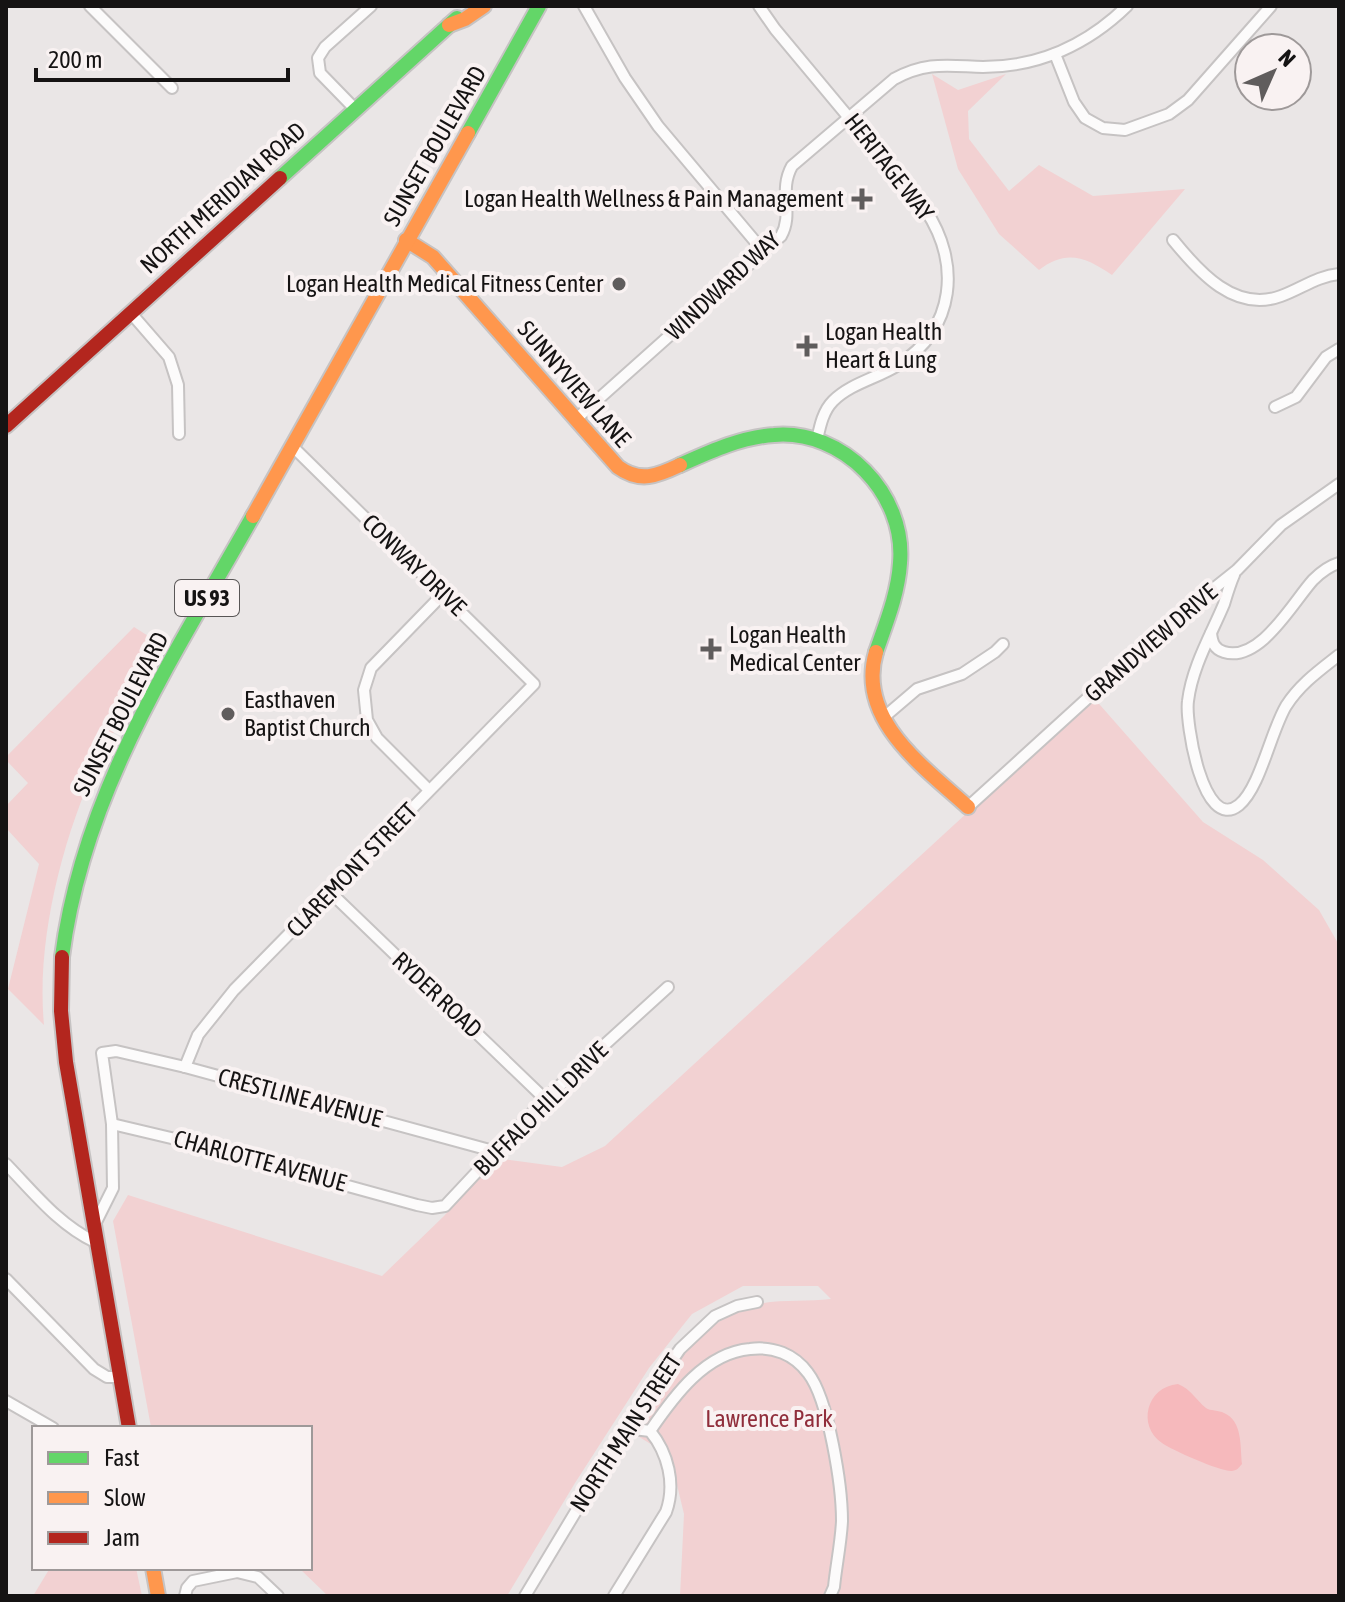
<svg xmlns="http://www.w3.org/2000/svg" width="1345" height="1602" viewBox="0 0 1345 1602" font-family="'Asap Condensed',sans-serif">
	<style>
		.green { fill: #f2d1d2 }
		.water { fill: #f6b9bc }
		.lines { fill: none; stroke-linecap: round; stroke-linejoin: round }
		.street-casing { stroke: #c6c3c3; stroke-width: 14 }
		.fast-casing { stroke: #c6c3c3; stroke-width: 18 }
		.slow-casing { stroke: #c6c3c3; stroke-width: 18 }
		.jam-casing { stroke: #c6c3c3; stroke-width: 18 }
		.street { stroke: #fcfbfb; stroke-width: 10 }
		.fast { stroke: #63d668; stroke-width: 14 }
		.slow { stroke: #ff974d; stroke-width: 14 }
		.jam { stroke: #b3261e; stroke-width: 14 }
		.poi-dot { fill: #605d5d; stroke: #f9f2f2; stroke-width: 3 }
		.labels { text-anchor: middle; stroke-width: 8; stroke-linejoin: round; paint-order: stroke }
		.shield { fill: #f9f2f2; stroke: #595656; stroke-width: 2 }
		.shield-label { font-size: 22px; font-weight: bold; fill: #151313 }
		.street-label { font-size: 24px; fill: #151313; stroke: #f9f2f2 }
		.poi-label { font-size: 24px; fill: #151313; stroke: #f9f2f2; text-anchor: start }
		.park-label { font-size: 24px; fill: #902e3b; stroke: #f9f2f2 }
	</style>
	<rect width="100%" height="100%" fill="#eae6e6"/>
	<!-- green -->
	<g class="green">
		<path d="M932,74L958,90L1006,74L968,111L969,139L1009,191L1039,165L1093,196L1185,189L1112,275C1086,257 1066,249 1039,270L999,234L958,169Z"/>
		<path d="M134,627L161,644C153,661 146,678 137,694C124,717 108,739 97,763C62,840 36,941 44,1025L8,989L39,864L6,828V806L28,783L6,760V757Z"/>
		<path d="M1093,697L1203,822L1263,860L1319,910L1339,945V1596H680L684,1514L670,1456L628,1430C658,1384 701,1317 758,1304C781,1299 808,1302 831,1299L818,1286H743L692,1314L649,1368L575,1483L507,1596H328L299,1568H310V1428L151,1427L113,1221L128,1195L382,1276L444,1216L495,1158L562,1167L605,1146Z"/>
		<polygon points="50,1568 136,1568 142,1596 33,1596"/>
	</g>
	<!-- water -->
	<path class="water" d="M1178,1384C1191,1389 1196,1400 1206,1408C1210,1411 1219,1410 1224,1413C1243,1421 1240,1447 1242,1464C1238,1468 1238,1470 1232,1471C1221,1472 1172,1450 1162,1443C1137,1426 1146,1387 1178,1384Z"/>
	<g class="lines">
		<defs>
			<g id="street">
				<polyline points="90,6 172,88"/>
				<polyline points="584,6 625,78 658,126 764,252"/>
				<path d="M759,6L775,29L925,209C961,263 956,328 898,365C878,378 851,383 833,401C823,411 820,426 817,440"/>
				<polyline points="1055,54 1074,102 1085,118 1103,128 1125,130 1169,114 1188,100 1271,6"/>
				<polyline points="355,109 320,73 318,58 325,47 371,6"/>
				<path d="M1173,240C1199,272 1235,313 1281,296C1301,289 1317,276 1339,274"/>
				<polyline points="130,312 169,357 178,385 179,434"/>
				<polyline points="1275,407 1296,397 1326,357 1339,349"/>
				<path d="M575,420L781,236C794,213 778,191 792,166L894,79C927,61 948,66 983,67C1039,67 1088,44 1127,6"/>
				<path d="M1234,575C1230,584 1227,594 1224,604C1211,635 1192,667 1188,701C1185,721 1203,834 1239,805C1260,788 1271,731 1286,706C1300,684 1320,670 1339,655"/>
				<path d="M1211,633C1212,642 1214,649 1224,652C1260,663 1293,602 1313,580C1321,572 1329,566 1339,563"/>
				<polyline points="883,718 917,689 962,674 995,652 1003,644"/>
				<polyline points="429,790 377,738 367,720 364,690 371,668 443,594"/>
				<polyline points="968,807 1168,625 1237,570 1281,525 1339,484"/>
				<polyline points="329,891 545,1099"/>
				<polyline points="185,1067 198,1035 234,990 534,684 293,447"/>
				<polyline points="112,1124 188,1142 417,1205 432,1208 445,1206 545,1099 668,987"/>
				<path d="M6,1164C34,1193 59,1225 95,1242"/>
				<polyline points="93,1228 113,1188 112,1124 102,1053 116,1051 185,1067 497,1152"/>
				<polyline points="6,1279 94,1369 107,1377 119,1377"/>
				<polyline points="6,1401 53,1428"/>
				<path d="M650,1431C674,1396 705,1353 750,1349C773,1346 794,1354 808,1373C829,1400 842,1487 842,1521C841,1543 836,1566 834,1587L830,1596"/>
				<polyline points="185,1596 187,1588 193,1581 237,1572 258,1577 278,1596"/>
				<polyline points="525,1596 626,1428 680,1349 715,1316 737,1306 757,1302"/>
				<path d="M614,1596L666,1512C676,1484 668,1453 650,1431L626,1428"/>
			</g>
			<g id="fast">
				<polyline points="468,133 539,6"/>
				<polyline points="280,178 457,18"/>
				<path d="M680,465C709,452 741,437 774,435C843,429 906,494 900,563C898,594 886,623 876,652"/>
				<path d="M62,957C83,792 173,658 253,516"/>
			</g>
			<g id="slow">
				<polyline points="449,25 465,19 484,6"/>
				<path d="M406,240L433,257L618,467C640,483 657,476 680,465"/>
				<polyline points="253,516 468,133"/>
				<path d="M876,652C856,720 924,767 968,807"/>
				<polyline points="153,1568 158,1596"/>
			</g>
			<g id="jam">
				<polyline points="6,426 280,178"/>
				<polyline points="62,957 61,1011 66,1062 129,1428"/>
			</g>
		</defs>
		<!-- street casing -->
		<use href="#street" class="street-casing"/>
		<!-- fast casing -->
		<use href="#fast" class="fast-casing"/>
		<!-- slow casing -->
		<use href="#slow" class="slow-casing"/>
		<!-- jam casing -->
		<use href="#jam" class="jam-casing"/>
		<!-- street -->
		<use href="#street" class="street"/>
		<!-- fast -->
		<use href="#fast" class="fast"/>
		<!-- slow -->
		<use href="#slow" class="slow"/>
		<!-- jam -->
		<use href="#jam" class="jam"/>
	</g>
	<!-- markers -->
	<g class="poi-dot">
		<path d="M858 187h8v8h8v8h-8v8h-8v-8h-8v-8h8z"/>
		<circle cx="619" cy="284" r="8"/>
		<path d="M803 334h8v8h8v8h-8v8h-8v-8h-8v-8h8z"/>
		<path d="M707 637h8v8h8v8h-8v8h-8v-8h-8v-8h8z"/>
		<circle cx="228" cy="714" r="8"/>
	</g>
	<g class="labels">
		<!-- shield labels -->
		<rect class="shield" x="175" y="580" width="64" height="36" rx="6"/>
		<g class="shield-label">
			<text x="207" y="606">US 93</text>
		</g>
		<!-- street labels -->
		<g class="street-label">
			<text transform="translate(435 146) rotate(-60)" y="8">SUNSET BOULEVARD</text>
			<text transform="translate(889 167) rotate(52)" y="8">HERITAGE WAY</text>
			<text transform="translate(223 198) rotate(-42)" y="8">NORTH MERIDIAN ROAD</text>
			<text transform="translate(723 286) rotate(-43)" y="8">WINDWARD WAY</text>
			<text transform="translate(574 384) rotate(49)" y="8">SUNNYVIEW LANE</text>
			<text transform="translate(414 565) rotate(44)" y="8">CONWAY DRIVE</text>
			<text transform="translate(1151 643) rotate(-41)" y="8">GRANDVIEW DRIVE</text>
			<text transform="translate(121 714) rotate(-63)" y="8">SUNSET BOULEVARD</text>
			<text transform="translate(352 870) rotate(-46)" y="8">CLAREMONT STREET</text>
			<text transform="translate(437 995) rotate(43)" y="8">RYDER ROAD</text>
			<text transform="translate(300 1098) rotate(15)" y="8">CRESTLINE AVENUE</text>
			<text transform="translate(541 1109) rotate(-45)" y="8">BUFFALO HILL DRIVE</text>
			<text transform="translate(260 1161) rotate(15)" y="8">CHARLOTTE AVENUE</text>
			<text transform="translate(626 1433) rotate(-57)" y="8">NORTH MAIN STREET</text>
		</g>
		<!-- poi labels -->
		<g class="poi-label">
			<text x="844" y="207" text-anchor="end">Logan Health Wellness &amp; Pain Management</text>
			<text x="603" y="292" text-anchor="end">Logan Health Medical Fitness Center</text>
			<text x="825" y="340">Logan Health<tspan x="825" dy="28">Heart &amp; Lung</tspan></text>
			<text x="729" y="643">Logan Health<tspan x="729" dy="28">Medical Center</tspan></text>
			<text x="244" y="708">Easthaven<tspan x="244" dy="28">Baptist Church</tspan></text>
		</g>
		<!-- park labels -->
		<g class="park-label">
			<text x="769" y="1427">Lawrence Park</text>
		</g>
	</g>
	<!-- border -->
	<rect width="1345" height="1602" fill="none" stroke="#151313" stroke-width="16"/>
	<!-- legend -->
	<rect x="32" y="1426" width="280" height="144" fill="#f9f2f2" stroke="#9e9999" stroke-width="2"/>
	<rect x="48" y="1452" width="40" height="12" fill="#63d668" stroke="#9e9999" stroke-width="2"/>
	<text x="104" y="1466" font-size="24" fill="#151313">Fast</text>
	<rect x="48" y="1492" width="40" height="12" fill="#ff974d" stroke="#9e9999" stroke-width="2"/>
	<text x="104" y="1506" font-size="24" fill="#151313">Slow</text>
	<rect x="48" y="1532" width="40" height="12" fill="#b3261e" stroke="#9e9999" stroke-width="2"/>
	<text x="104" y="1546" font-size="24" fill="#151313">Jam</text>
	<!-- north arrow -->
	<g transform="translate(1273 72) rotate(45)"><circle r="38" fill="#f9f2f2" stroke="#9e9999" stroke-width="2"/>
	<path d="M0-6L14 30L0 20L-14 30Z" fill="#605d5d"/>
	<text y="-12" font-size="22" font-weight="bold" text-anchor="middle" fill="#151313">N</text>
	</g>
	<!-- scale -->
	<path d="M36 68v12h252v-12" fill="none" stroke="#151313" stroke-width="4"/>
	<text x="48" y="68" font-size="24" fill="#151313" stroke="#f9f2f2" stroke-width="6" paint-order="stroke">200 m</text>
</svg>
